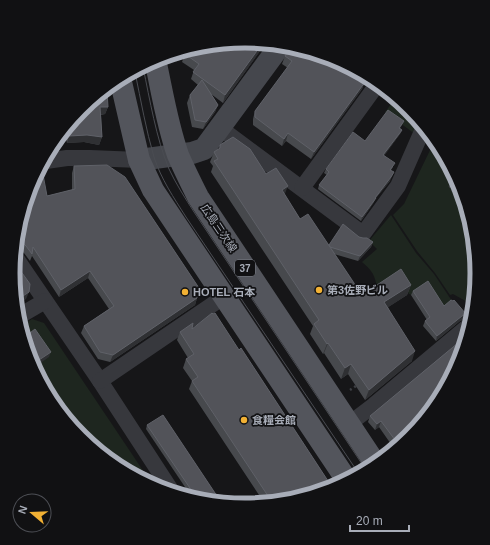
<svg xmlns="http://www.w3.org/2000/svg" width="490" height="545" viewBox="0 0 490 545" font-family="Helvetica,'Noto Sans JP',sans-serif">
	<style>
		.green { fill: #1e261f }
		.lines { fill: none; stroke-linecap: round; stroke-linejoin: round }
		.path { stroke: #3d3f44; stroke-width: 2.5; stroke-dasharray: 2 3; stroke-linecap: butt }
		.street { stroke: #37383d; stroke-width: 16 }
		.secondary { stroke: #45474d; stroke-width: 22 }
		.primary { stroke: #53555c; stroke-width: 22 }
		.tram { stroke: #4a4c52; stroke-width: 1 }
		.wall { fill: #47494d }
		.shaded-wall { fill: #2f3033 }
		.building { fill: #525359; stroke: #5f6168 }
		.poi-dot { fill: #f2b134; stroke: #111113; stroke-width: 1.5 }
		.labels { text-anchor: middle; stroke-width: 3.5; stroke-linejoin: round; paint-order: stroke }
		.shield { fill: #111113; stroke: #7b7e86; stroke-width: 1 }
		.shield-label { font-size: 10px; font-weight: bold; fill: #a8adb8 }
		.street-label { font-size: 11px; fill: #a8adb8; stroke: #111113 }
		.poi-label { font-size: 11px; font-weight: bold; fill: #a8adb8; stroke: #111113; text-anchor: start }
		.rim { fill: none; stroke: #a8adb8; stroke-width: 5 }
	</style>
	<rect width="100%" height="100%" fill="#161618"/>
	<!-- green -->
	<g class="green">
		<polygon points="395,99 409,109 419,123 415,134 385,112"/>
		<polygon points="433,144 459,184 477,273 471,304 453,294 450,295 435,273 417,251 393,215 404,204"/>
		<path d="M391,215L416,253L434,274L452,301L428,321L427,284L411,295L410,294H409L398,278L367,297L376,283C374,273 370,269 362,262L377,249L369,241Z"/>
		<polygon points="32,319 44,323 152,484 81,436 31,361 23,325"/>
	</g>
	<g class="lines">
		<!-- path -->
		<g class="path">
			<path d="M451,171C448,178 449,183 451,190L459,193L461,192"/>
			<polyline points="350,390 356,386"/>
		</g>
		<!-- street -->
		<g class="street">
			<polyline points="220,128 363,234 398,186 423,129"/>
			<polyline points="46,161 67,158 90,158 139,160"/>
			<polyline points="302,188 376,86"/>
			<polyline points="16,258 100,381 171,490"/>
			<polyline points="21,315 45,301"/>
			<polyline points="100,381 225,296"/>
			<polyline points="349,424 374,405 466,328"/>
		</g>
		<!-- secondary -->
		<polyline class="secondary" points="139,160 192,153 204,149 279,47"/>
		<!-- primary -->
		<g class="primary">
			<path d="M155,59C162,91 167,124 178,155C184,169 191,183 198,197L373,460"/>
			<polyline points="121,82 139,160 153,190 346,479"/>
		</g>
		<!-- tram -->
		<g class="tram">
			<path d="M143,67C150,100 156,138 169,169C176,184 185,198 194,212L364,467"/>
			<path d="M135,72C141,101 146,130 154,157C161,179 174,198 186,217L357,471"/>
		</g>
	</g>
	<!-- wall -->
	<g class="wall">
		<polygon points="262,48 223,103 211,94 218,105 215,112 203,129 192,127 187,103 190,95 198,85 191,79 194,70 182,62 185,54"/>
		<polygon points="285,56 364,84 362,89 311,159 286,141 282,146 253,125 253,119 255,111 288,68 282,64"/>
		<polygon points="108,107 105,114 101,115 102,137 99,145 84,142 67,143 66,139 60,140 81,108"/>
		<polygon points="404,121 402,125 400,128 402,130 400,134 384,155 393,167 391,170 390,181 375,199 374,202 361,221 318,189 319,185 327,175 324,173 326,169 365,141"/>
		<polygon points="220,145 266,174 284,194 300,219 329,245 359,237 373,242 371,247 358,261 334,254 362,295 411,285 407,295 388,307 412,361 365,400 348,374 341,379 324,353 323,354 310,334 313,326 211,172 213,166 210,162 214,152 219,149"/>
		<polygon points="74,166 197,298 195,305 110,362 98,359 81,333 84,326 109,309 88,278 59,297 32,256 30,261 24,253 20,250 18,249 31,184 47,196 72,190 72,173"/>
		<polygon points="413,291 444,306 465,319 460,321 436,341 423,326 425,321 427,320 411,295"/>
		<polygon points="192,329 239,350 332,487 263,501 189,389 192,381 183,368 186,359 188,358 177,340 180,332"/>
		<polygon points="464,338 409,437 393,447 379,427 375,430 368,422 370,416"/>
		<polygon points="147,425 219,499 189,493 146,429"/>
	</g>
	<!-- shaded-wall -->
	<g class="shaded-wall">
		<polygon points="262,44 265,44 223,103 225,95"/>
		<polygon points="365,79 367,80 364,84 362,89 311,159 314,152"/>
		<polygon points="218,105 215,112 203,129 206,122"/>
		<polygon points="100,107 108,107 105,114 97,115"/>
		<polygon points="402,130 400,134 382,159 383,155"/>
		<polygon points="69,131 66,139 60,140 65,132"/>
		<polygon points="288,133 286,141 282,146 284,139"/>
		<polygon points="87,135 102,137 99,145 84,142 67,143 69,136"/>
		<polygon points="394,172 390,181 375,199 374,202 361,221 362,217 375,198"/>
		<polygon points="288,186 284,196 282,190"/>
		<polygon points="373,242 371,247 358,261 360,256"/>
		<polygon points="90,271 88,278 59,297 61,290"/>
		<polygon points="411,285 407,295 381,312 384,302"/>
		<polygon points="29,292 26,299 19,304 19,301 20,298"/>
		<polygon points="197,298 195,305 110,362 113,355"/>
		<polygon points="466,314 465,319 460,321 436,341 437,336 462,316"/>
		<polygon points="328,343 324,353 323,354 327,344"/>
		<polygon points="415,351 412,361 365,400 369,390"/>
		<polygon points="51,352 49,357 35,367 33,364"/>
		<polygon points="351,364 348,374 341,379 345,368"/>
		<polygon points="381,421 379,427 375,430 377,424"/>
	</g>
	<!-- building -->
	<g class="building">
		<polygon points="245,40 262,44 225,95 193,72 199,64 185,54 187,52"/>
		<polygon points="290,49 334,58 365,79 363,81 365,82 314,152 288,133 284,139 255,117 255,111 292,61 285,56"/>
		<polygon points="202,80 218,105 206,122 195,120 190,95"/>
		<polygon points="107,91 108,107 100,107 102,137 87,135 69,136 69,131 65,132 81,108"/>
		<polygon points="388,110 404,121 399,128 402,130 383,155 395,163 390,170 394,172 391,177 375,198 376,198 362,217 319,185 329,172 326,169 353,132 365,141"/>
		<polygon points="233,137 250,149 266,174 276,168 288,186 282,190 300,219 308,214 362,295 401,269 411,285 384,302 415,351 369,390 351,364 345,368 328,343 327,344 314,324 319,320 214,161 218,159 214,152 220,148 220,145"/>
		<polygon points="107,165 125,177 199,288 197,298 113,355 100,352 84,326 114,306 90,271 61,290 33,247 32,254 26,246 23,243 19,242 31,184 40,170 42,169 47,196 75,189 74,166"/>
		<polygon points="343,224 359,237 363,238 367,238 373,242 360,256 330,247 329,245"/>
		<polygon points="15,263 30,284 29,292 20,298 17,295 13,272"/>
		<polygon points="428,281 444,306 451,300 453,301 454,300 466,314 462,316 437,336 425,321 430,317 413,291"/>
		<polygon points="212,313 213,314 215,313 239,350 241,348 332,487 270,499 192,381 198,377 186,359 194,354 180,332 193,323 192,329"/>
		<polygon points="35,329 51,352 33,364 31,361 26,336"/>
		<polygon points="464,338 459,361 409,437 398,444 381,421 377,424 370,416"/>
		<polygon points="163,415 219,499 194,494 147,425"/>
	</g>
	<!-- markers -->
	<g class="poi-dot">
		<circle cx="319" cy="290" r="4"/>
		<circle cx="185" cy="292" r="4"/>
		<circle cx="244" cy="420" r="4"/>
	</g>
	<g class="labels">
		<!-- shield labels -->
		<rect class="shield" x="235" y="260" width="20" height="16" rx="3"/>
		<g class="shield-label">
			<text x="245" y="272">37</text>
		</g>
		<!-- street labels -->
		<g class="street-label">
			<text transform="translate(219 228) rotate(56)" y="4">広島三次線</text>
		</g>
		<!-- poi labels -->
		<g class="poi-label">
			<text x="327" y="294">第3佐野ビル</text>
			<text x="193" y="296">HOTEL 石本</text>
			<text x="252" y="424">食糧会館</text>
		</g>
	</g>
	<!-- crop -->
	<path d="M0 0H490V545H0ZM20 273a225 225 0 1 1 450 0a225 225 0 1 1-450 0Z" fill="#111113" fill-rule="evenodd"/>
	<path class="rim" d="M20 273a225 225 0 1 1 450 0a225 225 0 1 1-450 0Z"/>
	<!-- north arrow -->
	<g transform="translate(32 513) rotate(289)"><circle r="19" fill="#111113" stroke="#4d4f55"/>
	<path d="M0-3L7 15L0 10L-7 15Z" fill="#f2b134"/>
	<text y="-6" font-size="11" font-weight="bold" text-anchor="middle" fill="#a8adb8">N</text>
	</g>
	<!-- scale -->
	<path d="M350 525v6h59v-6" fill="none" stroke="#a8adb8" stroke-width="2"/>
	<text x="356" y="525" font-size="12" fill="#a8adb8" stroke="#111113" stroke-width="3" paint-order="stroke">20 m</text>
</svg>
